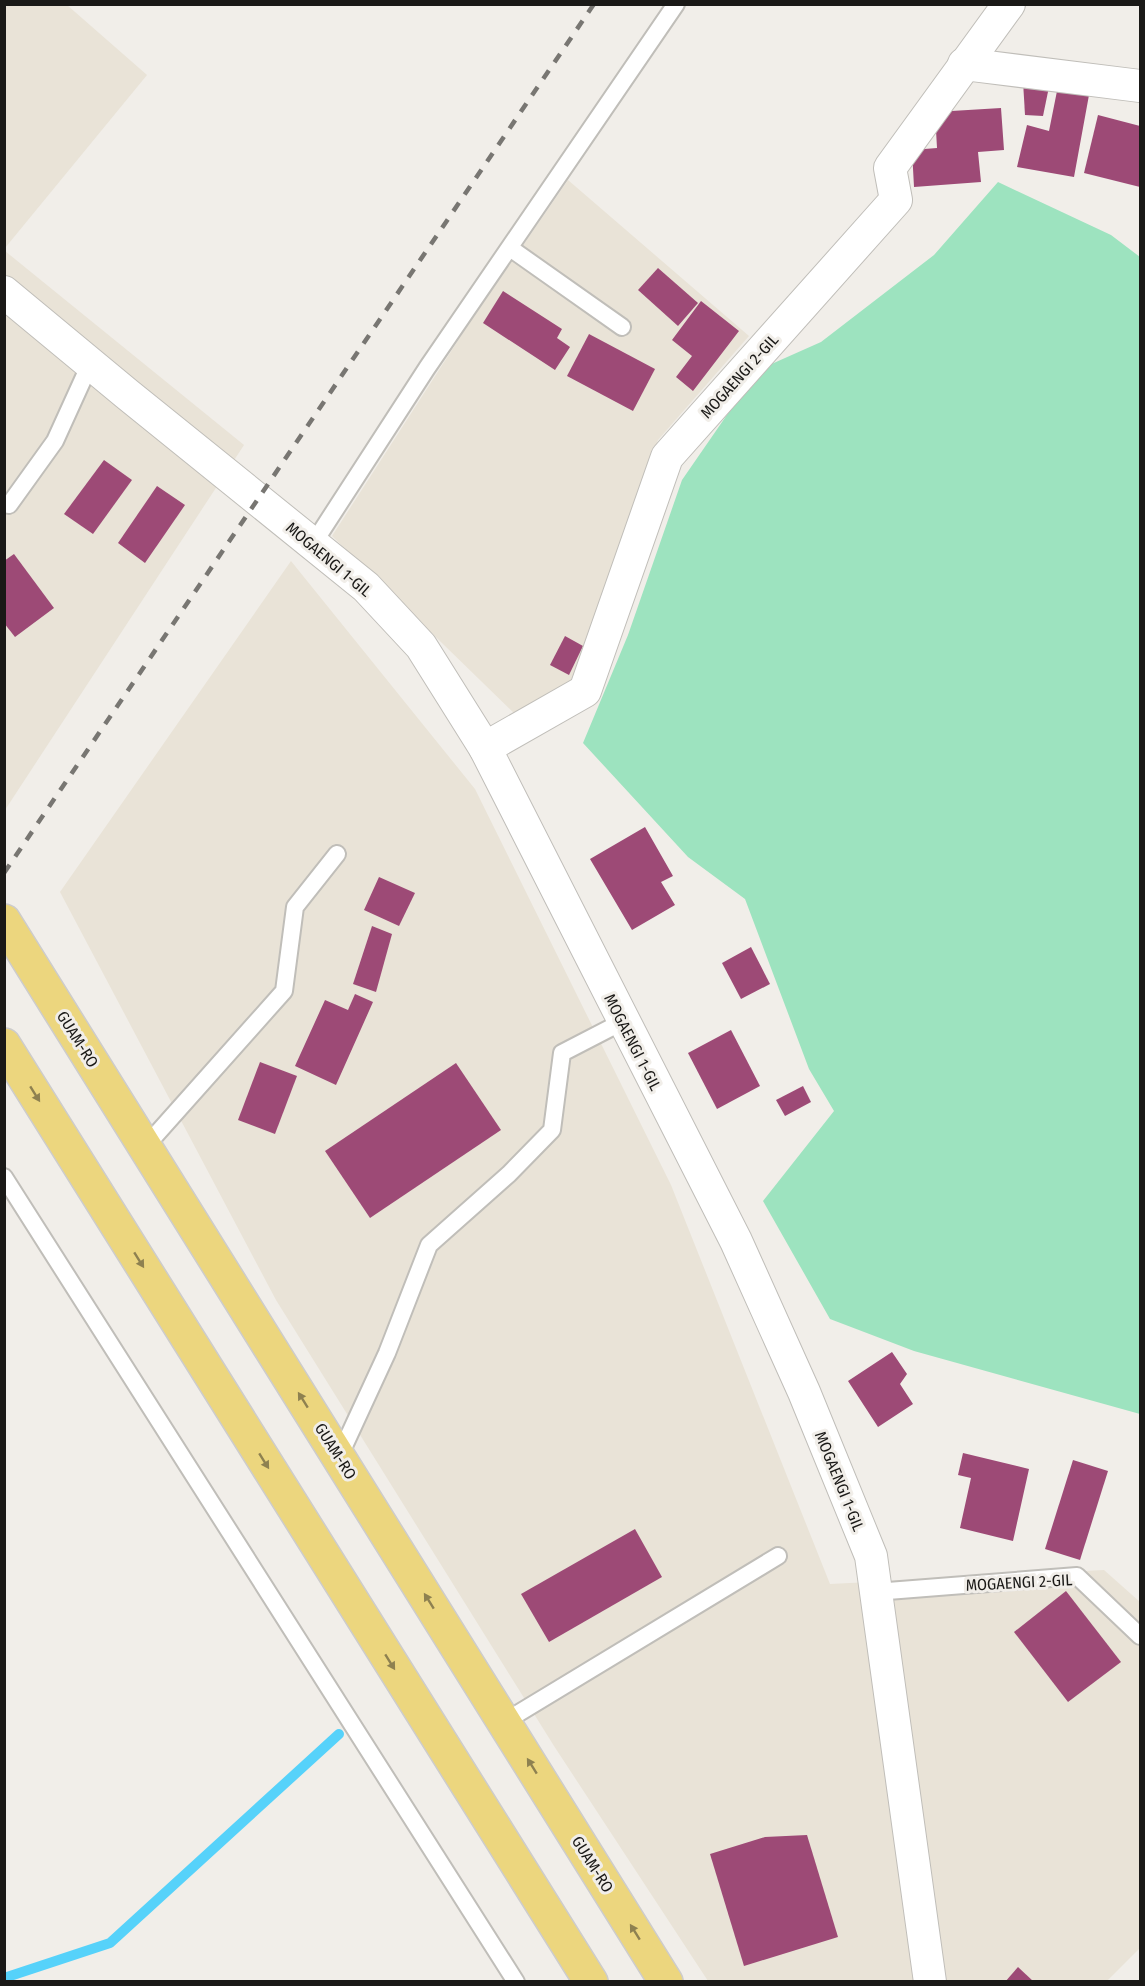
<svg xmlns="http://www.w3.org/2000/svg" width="1145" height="1986" viewBox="0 0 1145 1986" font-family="'Fira Sans Condensed',sans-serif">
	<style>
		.built { fill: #e9e3d7 }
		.green { fill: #9de3bf }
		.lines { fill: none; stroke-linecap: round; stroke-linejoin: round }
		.stream { stroke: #56d2fa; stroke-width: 10 }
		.building { fill: #9d4a76 }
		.service-casing { stroke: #c0beb9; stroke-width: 20 }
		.minor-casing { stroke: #c0beb9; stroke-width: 34 }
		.primary-casing { stroke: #cdcccc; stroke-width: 36 }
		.service { stroke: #fff; stroke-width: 16 }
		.minor { stroke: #fff; stroke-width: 32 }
		.primary { stroke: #ecd67e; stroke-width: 33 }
		.rail { stroke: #787672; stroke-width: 4.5; stroke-dasharray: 10 10; stroke-linecap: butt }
		.oneway { fill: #8e8150 }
		.labels { text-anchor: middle; stroke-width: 6; stroke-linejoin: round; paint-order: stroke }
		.street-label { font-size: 16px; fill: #1a1917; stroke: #f1eee9 }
	</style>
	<rect width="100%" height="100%" fill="#f1eee9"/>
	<!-- built -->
	<g class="built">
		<polygon points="5,4 67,5 147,75 5,248"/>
		<polygon points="568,180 749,336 658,440 569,686 517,716 332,536 468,325"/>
		<polygon points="5,251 244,445 5,810"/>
		<polygon points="291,561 475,789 671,1185 830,1584 1104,1570 1140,1602 1140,1948 1107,1981 708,1981 554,1746 276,1300 60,892"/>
	</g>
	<!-- green -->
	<polygon class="green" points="998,182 1111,235 1140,257 1140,1414 914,1351 830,1319 763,1201 834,1111 809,1069 745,899 688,857 583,743 628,635 682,480 758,370 821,342 934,255"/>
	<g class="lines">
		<!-- stream -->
		<polyline class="stream" points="4,1978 110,1943 339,1734"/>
	</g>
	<!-- building -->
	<g class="building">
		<polygon points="1023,81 1050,82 1043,116 1025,115"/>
		<polygon points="1058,86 1089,95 1074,177 1017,167 1027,125 1049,131"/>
		<polygon points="1001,108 1004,150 978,152 981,182 914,187 912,150 937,148 935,112"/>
		<polygon points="1098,115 1140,126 1140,187 1084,173"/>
		<polygon points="658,268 698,303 678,326 638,290"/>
		<polygon points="503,291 562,329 557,338 570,347 555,370 483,323"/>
		<polygon points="701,301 739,331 693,391 676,377 692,356 672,340"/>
		<polygon points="589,334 655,369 633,411 567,376"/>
		<polygon points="104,460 132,480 93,534 64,514"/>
		<polygon points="157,486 185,505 145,563 118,543"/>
		<polygon points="14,554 54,608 15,637 4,623 4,561"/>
		<polygon points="565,636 583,646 569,675 550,665"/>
		<polygon points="645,827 673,876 661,882 675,905 632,930 590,859"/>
		<polygon points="379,877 415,893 399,926 364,910"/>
		<polygon points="372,926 392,934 376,992 353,984"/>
		<polygon points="751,947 770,984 741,999 722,963"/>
		<polygon points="355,994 373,1002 336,1085 295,1066 325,1000 348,1010"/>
		<polygon points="731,1030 760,1086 717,1109 688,1053"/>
		<polygon points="260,1062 297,1076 275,1134 238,1120"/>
		<polygon points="456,1063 501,1130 370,1218 325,1151"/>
		<polygon points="803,1086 811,1102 785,1116 776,1100"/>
		<polygon points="892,1352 907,1374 900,1384 913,1404 878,1427 848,1381"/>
		<polygon points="963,1453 1029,1469 1013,1541 960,1528 971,1478 958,1475"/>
		<polygon points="1073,1460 1108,1471 1080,1560 1045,1549"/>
		<polygon points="635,1529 662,1577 549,1642 521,1594"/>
		<polygon points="1066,1591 1121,1662 1068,1702 1014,1632"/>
		<polygon points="807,1835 838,1937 744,1966 710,1854 765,1837"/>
		<polygon points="1018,1967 1034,1982 1005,1982"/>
	</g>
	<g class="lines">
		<defs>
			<g id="service">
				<polyline points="510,248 622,327"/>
				<polyline points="9,505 55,441 90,364"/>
				<polyline points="313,544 427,368 676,4"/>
				<polyline points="145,1147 284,991 295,907 337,854"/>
				<polyline points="4,1177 516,1982"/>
				<polyline points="339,1457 387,1353 429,1245 509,1174 552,1130 562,1053 622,1022"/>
				<polyline points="875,1592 1077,1576 1140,1636"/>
				<polyline points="504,1722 778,1556"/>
			</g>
			<g id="minor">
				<polyline points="964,64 1140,86"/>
				<polyline points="4,292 127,394 366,587 421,646 485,748 736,1241 804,1392 871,1556 930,1982"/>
				<polyline points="485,748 585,691 667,457 896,200 890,168 1009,4"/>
			</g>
			<g id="primary">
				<polyline points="4,921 666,1982"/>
				<polyline points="4,1045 591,1982"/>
			</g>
		</defs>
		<!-- service casing -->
		<use href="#service" class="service-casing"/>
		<!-- minor casing -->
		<use href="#minor" class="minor-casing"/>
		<!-- primary casing -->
		<use href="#primary" class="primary-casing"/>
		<!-- service -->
		<use href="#service" class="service"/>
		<!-- minor -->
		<use href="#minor" class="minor"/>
		<!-- primary -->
		<use href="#primary" class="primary"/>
		<!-- rail -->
		<polyline class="rail" points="4,873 594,4"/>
	</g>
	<!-- one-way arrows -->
	<defs><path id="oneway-solid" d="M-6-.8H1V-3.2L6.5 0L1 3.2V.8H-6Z" transform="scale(1.5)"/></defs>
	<g class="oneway">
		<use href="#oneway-solid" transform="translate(35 1094) rotate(58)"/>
		<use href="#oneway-solid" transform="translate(139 1260) rotate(58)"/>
		<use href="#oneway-solid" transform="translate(303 1400) rotate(-122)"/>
		<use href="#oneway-solid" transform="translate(264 1461) rotate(58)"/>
		<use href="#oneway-solid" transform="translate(429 1601) rotate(-122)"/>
		<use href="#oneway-solid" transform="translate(390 1662) rotate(58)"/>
		<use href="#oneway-solid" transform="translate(532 1766) rotate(-122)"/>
		<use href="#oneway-solid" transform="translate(635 1932) rotate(-122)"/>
	</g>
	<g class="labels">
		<!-- street labels -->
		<g class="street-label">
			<text transform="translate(739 376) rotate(-48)" y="6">MOGAENGI 2-GIL</text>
			<text transform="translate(329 559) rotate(40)" y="6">MOGAENGI 1-GIL</text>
			<text transform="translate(78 1039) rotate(58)" y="6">GUAM-RO</text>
			<text transform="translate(633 1042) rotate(63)" y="6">MOGAENGI 1-GIL</text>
			<text transform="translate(336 1451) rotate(58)" y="6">GUAM-RO</text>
			<text transform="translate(840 1481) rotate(68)" y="6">MOGAENGI 1-GIL</text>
			<text transform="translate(1019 1582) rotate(-3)" y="6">MOGAENGI 2-GIL</text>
			<text transform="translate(593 1864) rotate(58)" y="6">GUAM-RO</text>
		</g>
	</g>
	<!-- border -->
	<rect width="1145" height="1986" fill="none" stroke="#1a1917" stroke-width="12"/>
</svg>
